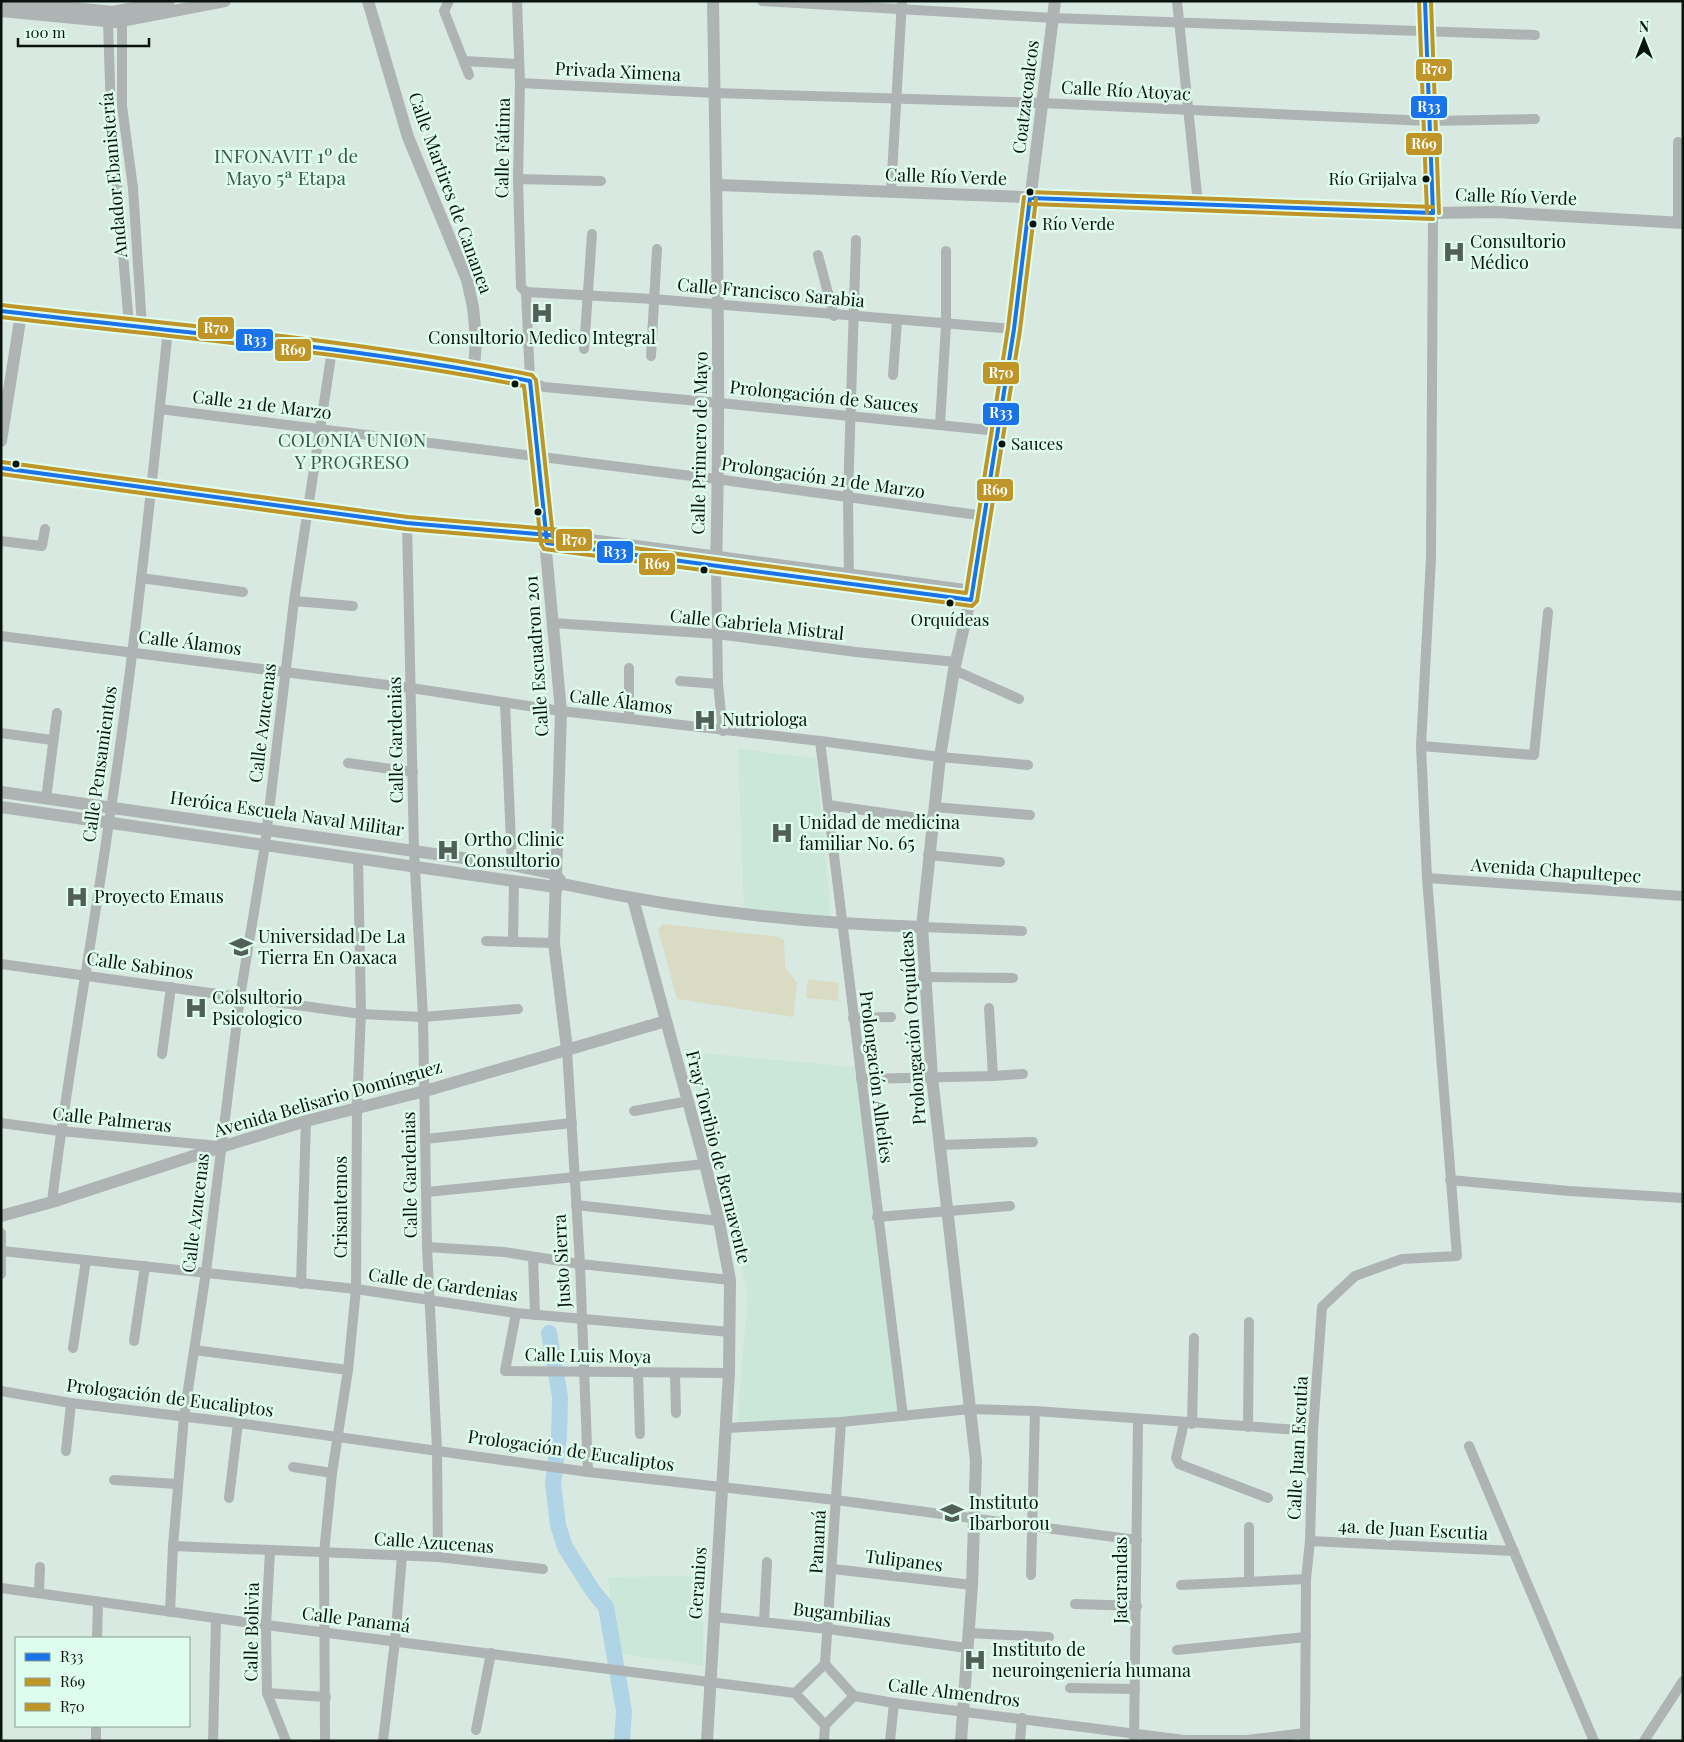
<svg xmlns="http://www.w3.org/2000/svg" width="1684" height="1742" viewBox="0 0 1684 1742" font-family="'Playfair Display',serif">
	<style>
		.built { fill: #cae7da }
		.green { fill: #d9dbc2 }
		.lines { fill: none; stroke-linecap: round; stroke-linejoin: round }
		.river { stroke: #aed4e6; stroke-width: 16 }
		.minor { stroke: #aeb4b4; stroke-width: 10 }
		.tertiary { stroke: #aeb4b4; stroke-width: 12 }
		.bus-1-casing { stroke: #defdef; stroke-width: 8 }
		.bus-2-casing { stroke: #defdef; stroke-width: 8 }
		.bus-3-casing { stroke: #defdef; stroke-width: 8 }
		.bus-1 { stroke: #1a73e8; stroke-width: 4 }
		.bus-2 { stroke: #be9526; stroke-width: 4 }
		.bus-3 { stroke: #be9526; stroke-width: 4 }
		.bus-dot { fill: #09140f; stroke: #defdef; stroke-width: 2 }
		.labels { text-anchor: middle; stroke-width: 5; stroke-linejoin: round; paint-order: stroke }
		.bus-label { font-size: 17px; fill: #09140f; stroke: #defdef; text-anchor: start }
		.street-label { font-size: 18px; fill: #09140f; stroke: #defdef }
		.poi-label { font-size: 18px; fill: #09140f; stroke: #defdef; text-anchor: start }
		.neighbourhood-label { font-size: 19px; fill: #3b564b; stroke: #defdef }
		.line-badge { stroke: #defdef; stroke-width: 2 }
		.badge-label { font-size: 14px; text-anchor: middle; font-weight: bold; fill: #fff }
	</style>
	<rect width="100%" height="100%" fill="#d8e9e1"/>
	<!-- built -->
	<g class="built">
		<polygon points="738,749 816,758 831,918 744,908"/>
		<polygon points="687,1052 856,1067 901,1414 737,1425 748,1294"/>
		<polygon points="703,1576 703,1666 618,1653 608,1577"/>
	</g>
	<!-- green -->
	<g class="green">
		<polygon points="663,924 779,937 784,940 785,967 797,983 793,1017 677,999 658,929"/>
		<polygon points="808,979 839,983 838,1001 806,998"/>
	</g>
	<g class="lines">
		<!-- river -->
		<polyline class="river" points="549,1333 560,1397 559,1436 553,1483 558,1525 565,1547 593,1591 606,1607 624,1711 622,1741"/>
		<!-- minor -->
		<g class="minor">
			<polyline points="449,1 444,11 469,75"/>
			<polyline points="517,1 520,83 518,179 521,287 526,292"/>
			<polyline points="762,1 1053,18 1535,35"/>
			<polyline points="1177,1 1198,204"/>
			<polyline points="122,21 122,106 133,188 142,327"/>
			<polyline points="108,22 111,113 129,325"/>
			<polyline points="464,61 519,64"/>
			<polyline points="520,83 715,93 1042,103 1428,121 1535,119"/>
			<polyline points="1678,142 1678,222"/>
			<polyline points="518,179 601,181"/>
			<polyline points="891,192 902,1"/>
			<polyline points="818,255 834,316"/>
			<polyline points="526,292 530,381 544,387 720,403 998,431"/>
			<polyline points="526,292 653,299 1014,329"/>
			<polyline points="584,349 592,234"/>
			<polyline points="332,350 294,601 265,845 240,997 206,1272 184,1416 173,1546 438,1557 543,1569"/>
			<polyline points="651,356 657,249"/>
			<polyline points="893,375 897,321"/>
			<polyline points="160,409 716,479 985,516"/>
			<polyline points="940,425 946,325 946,251"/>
			<polyline points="407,523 414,850 423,1017 427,1247 437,1449 438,1557"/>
			<polyline points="1,541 42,546 45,529"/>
			<polyline points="716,567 718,684 723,731"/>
			<polyline points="141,578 243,592"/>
			<polyline points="849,581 848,496 856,240"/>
			<polyline points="294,601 353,606"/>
			<polyline points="553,623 717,634 856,652 956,662"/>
			<polyline points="1,636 411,688 561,711 820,741 940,757 1028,765"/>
			<polyline points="629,668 629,719"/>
			<polyline points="954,670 1019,699"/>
			<polyline points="680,681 718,684"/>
			<polyline points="505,703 512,865"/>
			<polyline points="1,733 52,740"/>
			<polyline points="820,741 903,1416"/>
			<polyline points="1421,746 1534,755 1548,612"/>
			<polyline points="348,763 413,772"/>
			<polyline points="46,799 57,713"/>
			<polyline points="828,805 932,820"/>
			<polyline points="934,807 1030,815"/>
			<polyline points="928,855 1000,862"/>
			<polyline points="1427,878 1683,896"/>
			<polyline points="922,927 1022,931"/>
			<polyline points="486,941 554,943"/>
			<polyline points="513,942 514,881"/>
			<polyline points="1,964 361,1014 423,1017 518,1009"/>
			<polyline points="923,977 1013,978"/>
			<polyline points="853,1018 891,1017"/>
			<polyline points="567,1049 580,1264 588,1472"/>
			<polyline points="162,1054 171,987"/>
			<polyline points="993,1076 1023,1074"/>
			<polyline points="861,1079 993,1076 989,1008"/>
			<polyline points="634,1111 689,1101"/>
			<polyline points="1,1123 60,1131 219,1146"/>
			<polyline points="426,1139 572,1123"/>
			<polyline points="940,1145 1033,1142"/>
			<polyline points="1450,1180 1569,1191 1683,1198"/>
			<polyline points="427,1192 705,1164"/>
			<path d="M52,1202C67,1075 91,949 109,822C134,658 151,493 168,329"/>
			<polyline points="576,1205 719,1221"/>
			<polyline points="877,1217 1010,1206"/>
			<polyline points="1,1233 1,1274"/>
			<polyline points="427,1247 504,1252 580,1264 730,1280"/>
			<polyline points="2,1251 356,1289 516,1313 730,1332"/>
			<polyline points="533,1257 535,1315"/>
			<polyline points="301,1284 306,1121"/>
			<polyline points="516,1313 505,1371 729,1373"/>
			<polyline points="134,1341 145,1266"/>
			<polyline points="73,1348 86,1260"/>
			<polyline points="194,1350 348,1370"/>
			<polyline points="638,1373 640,1434"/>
			<polyline points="675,1373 676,1413"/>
			<polyline points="1,1391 71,1403 238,1423 588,1472 836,1500 1137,1540"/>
			<polyline points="1184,1423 1176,1458 1179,1464 1268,1498"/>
			<polyline points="1192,1424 1194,1338"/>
			<polyline points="1248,1427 1249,1322"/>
			<polyline points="726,1428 841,1422 970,1409 1035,1411 1313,1431"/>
			<polyline points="1469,1446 1594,1741"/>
			<polyline points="66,1451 71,1403"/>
			<polyline points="293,1467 332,1473"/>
			<polyline points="114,1480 177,1484"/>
			<polyline points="229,1498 238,1423"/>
			<polyline points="1249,1527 1249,1582"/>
			<polyline points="1310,1541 1514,1551"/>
			<polyline points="270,1551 266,1625 267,1693 286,1741"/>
			<polyline points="833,1569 972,1585"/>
			<polyline points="1031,1575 1035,1411"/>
			<polyline points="1181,1585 1306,1579"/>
			<polyline points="1,1588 266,1625 795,1693"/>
			<polyline points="39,1593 40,1567"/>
			<polyline points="1075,1604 1137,1606"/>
			<polyline points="170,1612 173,1546"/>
			<polyline points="714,1617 828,1629 967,1648"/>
			<polyline points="764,1622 767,1562"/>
			<polyline points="968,1633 1049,1637"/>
			<polyline points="97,1638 98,1602"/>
			<polyline points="1177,1650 1306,1637"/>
			<polyline points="825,1664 841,1422"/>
			<polyline points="1070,1688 1135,1689"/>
			<polyline points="267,1693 326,1697"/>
			<polyline points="795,1693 825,1664 854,1696 894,1703 1184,1740 1247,1740 1305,1733"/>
			<polyline points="795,1693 825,1725 854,1696"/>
			<polyline points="476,1730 491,1653"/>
			<polyline points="96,1741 96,1726"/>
			<polyline points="213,1741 216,1619"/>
			<polyline points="325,1741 324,1553 332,1473 348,1370 356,1289 357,1107 361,1014 358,859"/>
			<polyline points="383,1741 395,1641 402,1555"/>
			<polyline points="824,1741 825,1725"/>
			<polyline points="890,1741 894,1703"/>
			<polyline points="1020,1741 1022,1718"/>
			<polyline points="1134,1741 1138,1420"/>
			<polyline points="1305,1741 1306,1579 1310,1541 1313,1431 1322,1307 1355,1276 1402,1259 1457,1256 1427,878 1421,746 1431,558 1433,213 1425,1"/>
			<polyline points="1644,1741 1683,1681"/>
		</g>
		<!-- tertiary -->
		<g class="tertiary">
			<polyline points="368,1 408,137 467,280 473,307 476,338 474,370"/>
			<path d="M713,1C716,190 721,379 716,567"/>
			<polyline points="1,4 16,2 113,12 169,1"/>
			<polyline points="1,11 116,22 225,1"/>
			<polyline points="718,185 1433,213 1495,212 1683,223"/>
			<polyline points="1,311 332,350 474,370 530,381 561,711 554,943 567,1049"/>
			<polyline points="1,441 21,314"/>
			<polyline points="1,468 407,523 535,535 546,534 972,591"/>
			<polyline points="541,539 547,543 971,600"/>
			<polyline points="1,792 512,865 555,874 560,880"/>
			<path d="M1,807L555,887L563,884C681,910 801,923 922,927"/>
			<polyline points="633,899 705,1164 719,1221 730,1280 729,1373 707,1741"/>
			<polyline points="1,1216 52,1202 221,1147 306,1121 425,1091 666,1021"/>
			<polyline points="961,1741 972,1585 976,1461 932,1077 922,927 940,757 954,670 972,591 998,431 1014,329 1055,1"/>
		</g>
		<defs>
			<g id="bus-1">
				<polyline points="1425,1 1433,213"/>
				<polyline points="1030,198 1433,213"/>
				<path d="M1,311C177,332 356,347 530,381L547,543L971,600L1014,329L1030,198"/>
				<polyline points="1,468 407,523 572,537"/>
			</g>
			<g id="bus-2">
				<polyline points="1419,1 1427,213"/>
				<polyline points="1030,204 1433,219"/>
				<path d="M1,317C176,338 352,352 524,386L541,544L544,549L972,606L977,601L1020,330L1036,199"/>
				<polyline points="1,474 406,529 571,543"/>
			</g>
			<g id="bus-3">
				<polyline points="1431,1 1439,213"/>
				<polyline points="1030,192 1433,207"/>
				<path d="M2,305C177,325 359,340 532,375L536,380L553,537L966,593L1008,328L1024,197"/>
				<polyline points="2,462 408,517 573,531"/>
			</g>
		</defs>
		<!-- bus-1 casing -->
		<use href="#bus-1" class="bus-1-casing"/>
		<!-- bus-2 casing -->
		<use href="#bus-2" class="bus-2-casing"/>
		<!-- bus-3 casing -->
		<use href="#bus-3" class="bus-3-casing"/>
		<!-- bus-1 -->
		<use href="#bus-1" class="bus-1"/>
		<!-- bus-2 -->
		<use href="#bus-2" class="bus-2"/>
		<!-- bus-3 -->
		<use href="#bus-3" class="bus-3"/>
	</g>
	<!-- icons -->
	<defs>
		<symbol id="hospital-bare" viewBox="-9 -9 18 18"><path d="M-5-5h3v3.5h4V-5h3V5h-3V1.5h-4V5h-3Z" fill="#515f58" stroke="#defdef" stroke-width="2.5" paint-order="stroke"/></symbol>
		<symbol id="university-bare" viewBox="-9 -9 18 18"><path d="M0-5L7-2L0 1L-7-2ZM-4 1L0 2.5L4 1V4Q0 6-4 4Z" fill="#515f58" stroke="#defdef" stroke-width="2.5" paint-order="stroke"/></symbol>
	</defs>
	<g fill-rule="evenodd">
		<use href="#hospital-bare" x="1438" y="236" width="32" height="32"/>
		<use href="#hospital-bare" x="526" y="297" width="32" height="32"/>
		<use href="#hospital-bare" x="689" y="704" width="32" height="32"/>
		<use href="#hospital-bare" x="766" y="817" width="32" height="32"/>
		<use href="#hospital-bare" x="432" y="834" width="32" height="32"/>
		<use href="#hospital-bare" x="61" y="881" width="32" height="32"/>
		<use href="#university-bare" x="225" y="931" width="32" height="32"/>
		<use href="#hospital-bare" x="180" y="992" width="32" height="32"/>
		<use href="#university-bare" x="936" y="1497" width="32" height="32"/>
		<use href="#hospital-bare" x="959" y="1644" width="32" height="32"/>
	</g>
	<!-- markers -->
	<g class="bus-dot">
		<circle cx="1426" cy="179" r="4.5"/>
		<circle cx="1030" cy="192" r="4.5"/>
		<circle cx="1033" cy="224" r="4.5"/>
		<circle cx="515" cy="384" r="4.5"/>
		<circle cx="1002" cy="444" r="4.5"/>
		<circle cx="16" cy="464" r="4.5"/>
		<circle cx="538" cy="512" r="4.5"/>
		<circle cx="704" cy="570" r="4.5"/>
		<circle cx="950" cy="603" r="4.5"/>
	</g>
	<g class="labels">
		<!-- bus labels -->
		<g class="bus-label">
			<text x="1417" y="185" text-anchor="end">Río Grijalva</text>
			<text x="1042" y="230">Río Verde</text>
			<text x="1011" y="450">Sauces</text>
			<text x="950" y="626" text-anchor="middle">Orquídeas</text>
		</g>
		<!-- street labels -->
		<g class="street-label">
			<text transform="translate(618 72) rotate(3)" y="6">Privada Ximena</text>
			<text transform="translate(1126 91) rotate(3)" y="6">Calle Río Atoyac</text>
			<text transform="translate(1026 97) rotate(-83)" y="6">Coatzacoalcos</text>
			<text transform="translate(503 148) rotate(-89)" y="6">Calle Fátima</text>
			<text transform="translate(114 175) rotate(-95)" y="6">Andador Ebanistería</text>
			<text transform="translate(946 177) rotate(2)" y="6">Calle Río Verde</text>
			<text transform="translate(450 193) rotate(70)" y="6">Calle Martires de Cananea</text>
			<text transform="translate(1516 197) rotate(2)" y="6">Calle Río Verde</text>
			<text transform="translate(771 293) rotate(5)" y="6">Calle Francisco Sarabia</text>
			<text transform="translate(824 397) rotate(6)" y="6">Prolongación de Sauces</text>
			<text transform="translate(262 405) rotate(7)" y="6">Calle 21 de Marzo</text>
			<text transform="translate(700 443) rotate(-89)" y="6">Calle Primero de Mayo</text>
			<text transform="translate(823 478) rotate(8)" y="6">Prolongación 21 de Marzo</text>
			<text transform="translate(757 625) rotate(6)" y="6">Calle Gabriela Mistral</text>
			<text transform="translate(190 643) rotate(7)" y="6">Calle Álamos</text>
			<text transform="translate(537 656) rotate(-94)" y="6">Calle Escuadron 201</text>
			<text transform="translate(621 702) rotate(7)" y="6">Calle Álamos</text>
			<text transform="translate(263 723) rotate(-83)" y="6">Calle Azucenas</text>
			<text transform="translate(396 740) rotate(-91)" y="6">Calle Gardenias</text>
			<text transform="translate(100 764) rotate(-82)" y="6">Calle Pensamientos</text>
			<text transform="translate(287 814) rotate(8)" y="6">Heróica Escuela Naval Militar</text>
			<text transform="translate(1556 871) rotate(4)" y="6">Avenida Chapultepec</text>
			<text transform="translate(140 966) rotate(8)" y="6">Calle Sabinos</text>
			<text transform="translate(913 1028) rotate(-94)" y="6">Prolongación Orquídeas</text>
			<text transform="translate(876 1077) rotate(83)" y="6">Prolongación Alhelíes</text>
			<text transform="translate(328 1099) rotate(-16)" y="6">Avenida Belisario Domínguez</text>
			<text transform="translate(112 1120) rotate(6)" y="6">Calle Palmeras</text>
			<text transform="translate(718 1157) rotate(76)" y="6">Fray Toribio de Bernavente</text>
			<text transform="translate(410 1175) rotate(-91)" y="6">Calle Gardenias</text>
			<text transform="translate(341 1207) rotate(-90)" y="6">Crisantemos</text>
			<text transform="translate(196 1213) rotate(-83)" y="6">Calle Azucenas</text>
			<text transform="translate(562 1261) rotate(-93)" y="6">Justo Sierra</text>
			<text transform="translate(443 1285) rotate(8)" y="6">Calle de Gardenias</text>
			<text transform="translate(588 1356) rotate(1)" y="6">Calle Luis Moya</text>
			<text transform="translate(170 1398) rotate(7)" y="6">Prologación de Eucaliptos</text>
			<text transform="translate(1298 1448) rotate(-87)" y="6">Calle Juan Escutia</text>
			<text transform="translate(571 1451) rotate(8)" y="6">Prologación de Eucaliptos</text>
			<text transform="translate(1413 1530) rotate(3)" y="6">4a. de Juan Escutia</text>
			<text transform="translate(818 1542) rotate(-87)" y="6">Panamá</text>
			<text transform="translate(434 1543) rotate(4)" y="6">Calle Azucenas</text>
			<text transform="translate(904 1561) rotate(7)" y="6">Tulipanes</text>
			<text transform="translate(1121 1580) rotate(-90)" y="6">Jacarandas</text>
			<text transform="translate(698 1583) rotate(-86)" y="6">Geranios</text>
			<text transform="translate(842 1615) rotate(7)" y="6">Bugambilias</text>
			<text transform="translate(356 1620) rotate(7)" y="6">Calle Panamá</text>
			<text transform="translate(252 1632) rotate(-89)" y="6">Calle Bolivia</text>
			<text transform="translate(954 1693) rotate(7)" y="6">Calle Almendros</text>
		</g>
		<!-- poi labels -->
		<g class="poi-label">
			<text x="1470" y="248">Consultorio<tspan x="1470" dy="21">Médico</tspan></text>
			<text x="542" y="344" text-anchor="middle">Consultorio Medico Integral</text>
			<text x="722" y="726">Nutriologa</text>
			<text x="799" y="829">Unidad de medicina<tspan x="799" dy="21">familiar No. 65</tspan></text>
			<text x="464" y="846">Ortho Clinic<tspan x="464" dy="21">Consultorio</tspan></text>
			<text x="94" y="903">Proyecto Emaus</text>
			<text x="258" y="943">Universidad De La<tspan x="258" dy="21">Tierra En Oaxaca</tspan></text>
			<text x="212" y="1004">Colsultorio<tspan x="212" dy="21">Psicologico</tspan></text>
			<text x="969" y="1509">Instituto<tspan x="969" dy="21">Ibarborou</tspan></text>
			<text x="992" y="1656">Instituto de<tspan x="992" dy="21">neuroingeniería humana</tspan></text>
		</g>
		<!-- neighbourhood labels -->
		<g class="neighbourhood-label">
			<text x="286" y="163">INFONAVIT 1º de<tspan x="286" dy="22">Mayo 5ª Etapa</tspan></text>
			<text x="352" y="447">COLONIA UNION<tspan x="352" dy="22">Y PROGRESO</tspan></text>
		</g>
	</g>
	<g class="line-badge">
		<rect x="1415" y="58" width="38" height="24" rx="5" fill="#be9526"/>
		<rect x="1410" y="95" width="38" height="24" rx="5" fill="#1a73e8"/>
		<rect x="1405" y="132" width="38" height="24" rx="5" fill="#be9526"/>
		<rect x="197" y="316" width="38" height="24" rx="5" fill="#be9526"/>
		<rect x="235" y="328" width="39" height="24" rx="5" fill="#1a73e8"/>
		<rect x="274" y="338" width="38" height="24" rx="5" fill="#be9526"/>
		<rect x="982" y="361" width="38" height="24" rx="5" fill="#be9526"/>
		<rect x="982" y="402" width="38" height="24" rx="5" fill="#1a73e8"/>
		<rect x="976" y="478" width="38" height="24" rx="5" fill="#be9526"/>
		<rect x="555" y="528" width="38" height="24" rx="5" fill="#be9526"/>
		<rect x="596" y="540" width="38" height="24" rx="5" fill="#1a73e8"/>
		<rect x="638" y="552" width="38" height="24" rx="5" fill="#be9526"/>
	</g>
	<g class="badge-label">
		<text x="1434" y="74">R70</text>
		<text x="1429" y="112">R33</text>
		<text x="1424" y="149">R69</text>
		<text x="216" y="333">R70</text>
		<text x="255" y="345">R33</text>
		<text x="293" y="355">R69</text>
		<text x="1001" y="378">R70</text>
		<text x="1001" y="418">R33</text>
		<text x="995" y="495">R69</text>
		<text x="574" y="545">R70</text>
		<text x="615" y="557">R33</text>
		<text x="657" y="569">R69</text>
	</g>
	<!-- border -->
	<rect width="1684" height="1742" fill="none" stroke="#09140f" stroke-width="5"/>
	<!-- legend -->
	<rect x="15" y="1637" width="175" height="90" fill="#defdef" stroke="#89a095"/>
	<rect x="25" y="1653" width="25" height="8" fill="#1a73e8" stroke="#89a095"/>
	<text x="60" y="1662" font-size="15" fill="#09140f">R33</text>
	<rect x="25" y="1678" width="25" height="8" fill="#be9526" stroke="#89a095"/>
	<text x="60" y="1687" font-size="15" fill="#09140f">R69</text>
	<rect x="25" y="1703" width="25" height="8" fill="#be9526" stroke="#89a095"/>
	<text x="60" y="1712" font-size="15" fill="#09140f">R70</text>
	<!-- north arrow -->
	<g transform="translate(1644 40)" stroke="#defdef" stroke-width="4" paint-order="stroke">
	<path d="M0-4L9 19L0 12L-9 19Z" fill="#09140f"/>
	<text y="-8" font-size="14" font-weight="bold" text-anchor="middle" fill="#09140f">N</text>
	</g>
	<!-- scale -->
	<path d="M18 38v8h131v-8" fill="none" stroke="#09140f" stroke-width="2.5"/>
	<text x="25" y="38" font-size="15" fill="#09140f" stroke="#defdef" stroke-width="4" paint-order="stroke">100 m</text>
</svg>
